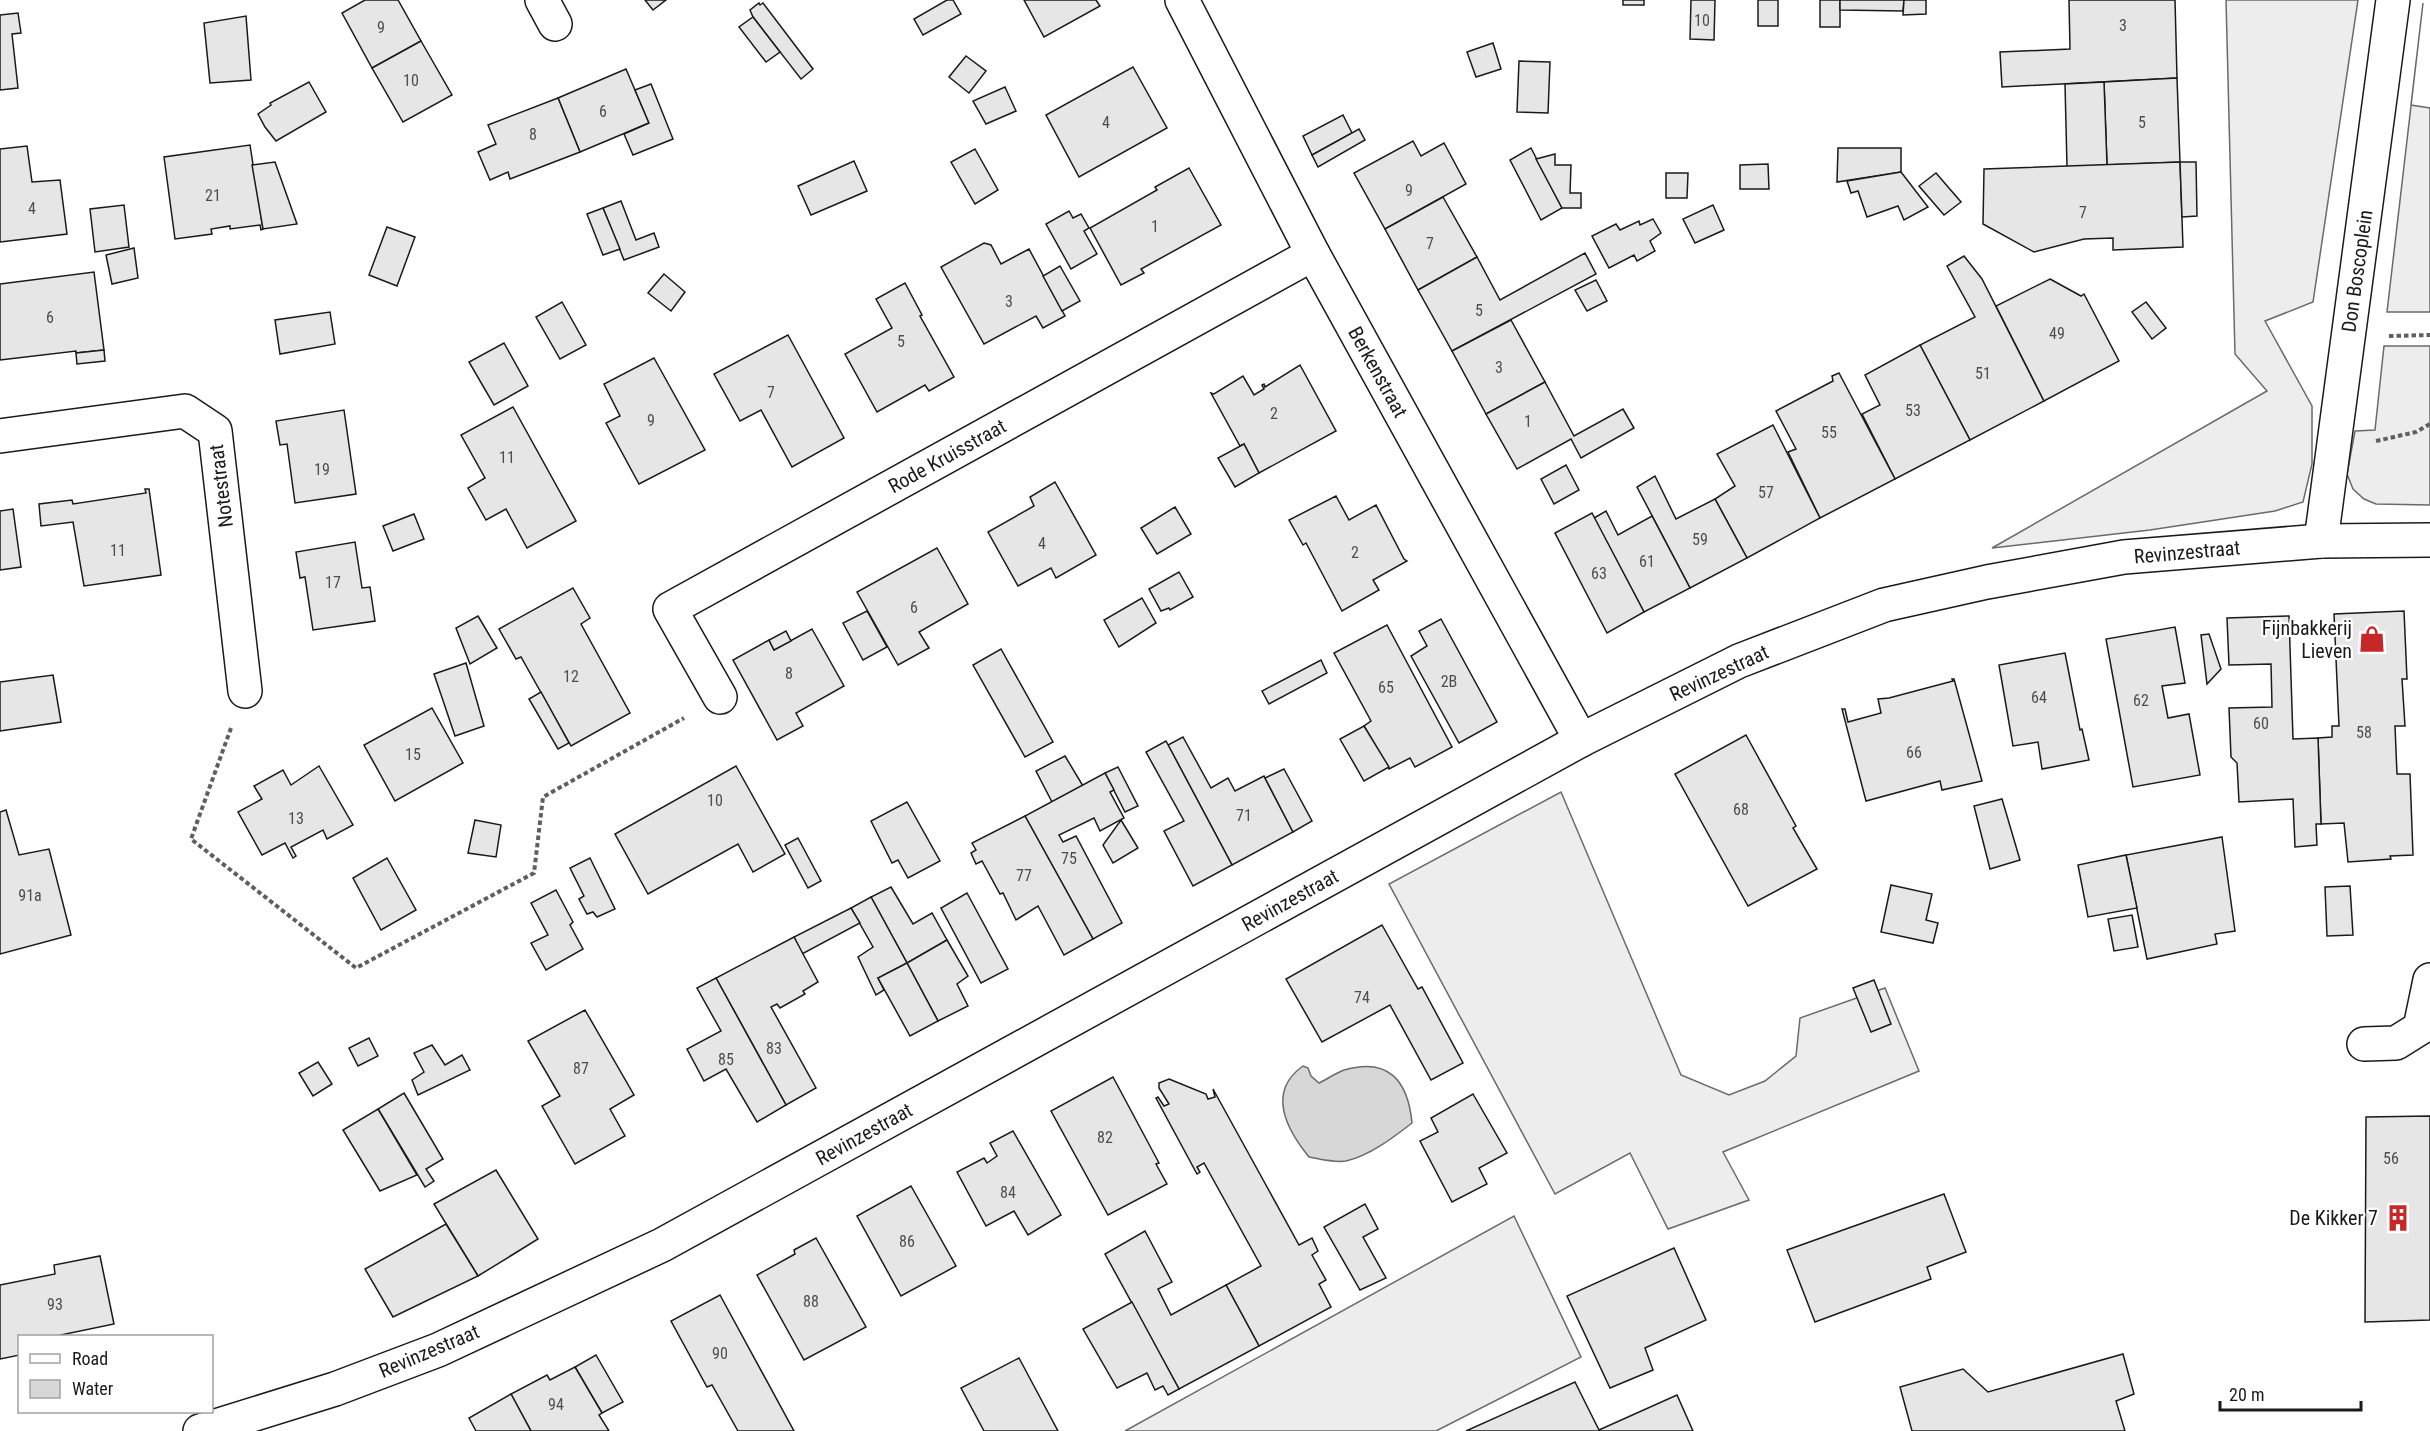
<svg xmlns="http://www.w3.org/2000/svg" width="2430" height="1431" viewBox="0 0 2430 1431" font-family="'Roboto Condensed',sans-serif">
	<style>
		.built { fill: #ededed; stroke: #6a6a6a; stroke-width: 1.5 }
		.water { fill: #d7d7d7; stroke: #6a6a6a; stroke-width: 1.5 }
		.building { fill: #e6e6e6; stroke: #1a1a1a; stroke-width: 1.5 }
		.lines { fill: none; stroke-linecap: round; stroke-linejoin: round }
		.minor-casing { stroke: #1a1a1a; stroke-width: 36 }
		.path { stroke: #5f5f5f; stroke-width: 4; stroke-dasharray: 4.5 3; stroke-linecap: butt }
		.minor { stroke: #fff; stroke-width: 33 }
		.labels { text-anchor: middle; stroke-width: 4.5; stroke-linejoin: round; paint-order: stroke }
		.number-label { font-size: 16px; fill: #4d4d4d }
		.street-label { font-size: 20px; fill: #1a1a1a; stroke: #fff }
		.poi-label { font-size: 20px; fill: #1a1a1a; stroke: #fff; text-anchor: end }
	</style>
	<rect width="100%" height="100%" fill="#fff"/>
	<!-- built -->
	<g class="built">
		<polygon points="2226,0 2358,0 2313,302 2265,321 2312,406 2312,464 2303,502 2275,511 2150,530 1992,548 2267,391 2235,354"/>
		<polygon points="2423,3 2411,105 2430,108 2430,312 2387,312"/>
		<polygon points="2384,346 2430,346 2430,505 2376,504 2364,499 2353,489 2347,474 2355,431 2375,430"/>
		<polygon points="1561,792 1681,1075 1729,1095 1765,1081 1796,1056 1800,1018 1885,988 1919,1071 1723,1152 1749,1200 1668,1229 1630,1153 1555,1194 1389,884"/>
		<polygon points="1514,1216 1581,1357 1436,1431 1125,1431"/>
	</g>
	<!-- water -->
	<path class="water" d="M1303,1066L1308,1068L1311,1076L1319,1083C1327,1079 1336,1073 1344,1070C1389,1057 1408,1081 1412,1123C1394,1137 1369,1156 1346,1161C1335,1163 1320,1159 1309,1157C1287,1130 1266,1092 1303,1066Z"/>
	<!-- building -->
	<g class="building">
		<polygon points="365,0 398,0 421,41 372,68 342,13"/>
		<polygon points="645,0 666,0 653,10"/>
		<polygon points="947,0 953,0 961,14 923,35 914,19"/>
		<polygon points="1024,0 1096,0 1100,6 1044,37"/>
		<rect x="1623" y="0" width="21" height="5"/>
		<polygon points="1691,0 1715,0 1714,40 1690,39"/>
		<rect x="1758" y="0" width="20" height="26"/>
		<rect x="1820" y="0" width="20" height="27"/>
		<polygon points="1840,0 1904,0 1903,11 1840,10"/>
		<polygon points="1904,0 1926,0 1926,14 1903,15"/>
		<polygon points="2069,0 2175,0 2177,78 2002,87 2000,52 2070,49"/>
		<polygon points="759,3 760,5 763,3 813,69 801,79 753,17 750,10"/>
		<polygon points="18,13 21,33 12,34 18,88 0,90 0,15"/>
		<polygon points="246,16 251,80 210,83 204,23"/>
		<polygon points="753,17 780,52 766,62 739,27"/>
		<polygon points="421,41 452,95 403,122 372,68"/>
		<polygon points="1493,43 1501,69 1476,77 1467,52"/>
		<polygon points="966,56 986,71 969,93 949,77"/>
		<polygon points="1519,61 1550,62 1548,113 1517,112"/>
		<polygon points="1133,67 1167,128 1079,177 1046,115"/>
		<polygon points="626,69 649,123 580,152 558,98"/>
		<polygon points="2177,78 2180,162 2107,165 2104,82"/>
		<polygon points="309,82 326,112 276,141 265,127 258,114 271,105 270,103"/>
		<polygon points="2104,82 2107,165 2067,167 2065,84"/>
		<polygon points="651,84 673,139 633,155 624,134 649,123 635,90"/>
		<polygon points="1005,87 1016,111 986,124 973,101"/>
		<polygon points="558,98 580,152 510,179 508,172 490,180 478,152 496,144 488,125"/>
		<polygon points="1343,115 1352,133 1312,155 1303,136"/>
		<polygon points="1359,129 1365,140 1318,167 1312,155"/>
		<polygon points="1413,141 1421,156 1444,143 1466,184 1385,229 1354,173"/>
		<polygon points="250,145 263,229 261,230 260,225 230,229 230,226 211,229 212,234 175,239 164,157"/>
		<polygon points="27,146 32,182 60,180 67,234 0,242 0,149"/>
		<polygon points="1531,148 1562,208 1541,220 1510,160"/>
		<polygon points="1838,148 1901,148 1901,172 1837,182"/>
		<polygon points="975,149 998,190 975,204 951,162"/>
		<polygon points="1555,154 1555,165 1571,165 1570,193 1581,193 1581,208 1562,208 1536,159"/>
		<polygon points="854,161 867,191 811,215 798,186"/>
		<polygon points="275,162 297,224 263,229 252,165"/>
		<polygon points="2180,162 2183,247 2113,250 2113,238 2084,239 2034,252 1983,224 1984,169"/>
		<polygon points="2180,162 2196,162 2197,216 2182,217"/>
		<polygon points="1768,164 1769,189 1740,189 1740,165"/>
		<polygon points="1189,168 1221,225 1141,269 1144,273 1121,285 1090,228 1157,190 1155,187"/>
		<polygon points="1901,172 1928,207 1904,220 1898,206 1867,217 1858,191 1851,193 1847,181"/>
		<polygon points="1666,173 1688,173 1687,198 1666,198"/>
		<polygon points="1936,173 1961,202 1944,215 1919,186"/>
		<polygon points="1443,197 1477,257 1418,290 1385,229"/>
		<polygon points="621,201 636,240 654,233 659,247 624,260 603,208"/>
		<polygon points="124,205 129,247 95,252 90,209"/>
		<polygon points="1713,205 1724,230 1695,243 1683,219"/>
		<polygon points="603,208 620,249 603,255 587,214"/>
		<polygon points="1069,211 1073,218 1081,214 1089,228 1084,231 1097,254 1071,269 1046,224"/>
		<polygon points="1653,219 1661,233 1650,241 1655,251 1637,261 1634,255 1609,268 1592,236 1616,224 1620,230 1639,221 1640,225"/>
		<polygon points="387,227 415,237 397,286 369,275"/>
		<polygon points="984,243 991,245 1001,264 1029,249 1065,316 1043,328 1036,316 984,344 941,267"/>
		<polygon points="134,248 138,278 112,284 106,255"/>
		<polygon points="1585,253 1596,274 1452,351 1418,290 1477,257 1500,300"/>
		<polygon points="1964,256 1982,279 2044,401 1970,440 1920,345 1975,317 1947,266"/>
		<polygon points="1060,266 1080,301 1062,311 1043,276"/>
		<polygon points="94,272 104,350 76,353 76,351 0,360 0,284"/>
		<polygon points="664,274 685,292 671,311 648,293"/>
		<polygon points="2050,279 2081,296 2084,294 2119,361 2044,401 1996,306"/>
		<polygon points="1596,280 1607,301 1587,311 1575,290"/>
		<polygon points="905,283 922,315 920,316 954,377 929,391 925,385 877,412 845,354 892,328 876,299"/>
		<polygon points="562,302 586,345 560,359 536,317"/>
		<polygon points="2146,302 2166,328 2152,339 2132,312"/>
		<polygon points="330,312 335,344 280,354 275,320"/>
		<polygon points="1511,320 1545,382 1486,414 1452,351"/>
		<polygon points="788,335 844,438 792,467 761,410 740,421 714,374"/>
		<polygon points="504,343 528,386 494,405 469,362"/>
		<polygon points="1920,345 1970,440 1895,479 1862,414 1880,405 1865,375"/>
		<polygon points="104,350 105,361 77,364 76,353"/>
		<polygon points="654,358 705,450 639,484 606,423 620,416 604,384"/>
		<polygon points="1300,365 1336,431 1259,473 1244,444 1240,446 1211,393 1214,394 1243,376 1254,395 1264,389 1262,385 1264,384 1265,387"/>
		<polygon points="1839,373 1895,479 1820,518 1788,452 1796,449 1776,411 1833,381 1832,376"/>
		<polygon points="1545,382 1574,436 1623,409 1634,428 1581,458 1571,439 1517,469 1486,414"/>
		<polygon points="513,407 576,521 527,548 506,509 486,520 468,488 485,478 461,435"/>
		<polygon points="344,410 356,494 295,503 287,444 280,445 276,421"/>
		<polygon points="1773,425 1820,518 1747,558 1715,499 1735,486 1717,454"/>
		<polygon points="1244,444 1259,473 1235,487 1218,458"/>
		<polygon points="1566,465 1579,490 1554,504 1541,479"/>
		<polygon points="1655,476 1676,519 1715,499 1747,558 1690,588 1637,487"/>
		<polygon points="1055,482 1096,555 1056,578 1051,568 1018,586 988,532 1034,506 1030,497"/>
		<polygon points="145,489 149,489 161,575 84,586 73,522 41,526 39,504 72,500 73,504 146,493"/>
		<polygon points="1336,496 1349,520 1376,505 1404,559 1407,561 1373,580 1379,590 1342,611 1306,543 1303,545 1289,520"/>
		<polygon points="1175,507 1191,534 1157,554 1141,528"/>
		<polygon points="13,509 21,567 0,570 0,511"/>
		<polygon points="1606,511 1618,535 1652,516 1690,588 1644,612 1594,518"/>
		<polygon points="1592,513 1644,612 1607,633 1555,533"/>
		<polygon points="414,514 424,539 393,551 383,526"/>
		<polygon points="355,542 362,588 370,587 375,621 313,630 305,577 300,578 296,552"/>
		<polygon points="937,548 968,604 919,632 929,648 898,665 857,592"/>
		<polygon points="1179,572 1193,597 1170,610 1169,608 1161,611 1149,589"/>
		<polygon points="573,588 590,618 581,624 630,713 571,746 521,657 516,659 499,629"/>
		<polygon points="1142,598 1156,623 1119,647 1104,620"/>
		<polygon points="867,611 887,647 863,660 843,623"/>
		<polygon points="2404,611 2407,679 2402,679 2405,726 2395,726 2397,774 2410,774 2413,855 2390,856 2391,859 2348,862 2344,823 2321,824 2318,738 2332,737 2332,726 2339,726 2334,614"/>
		<polygon points="478,616 497,648 470,664 456,628"/>
		<polygon points="2289,616 2293,739 2318,738 2321,824 2316,824 2317,845 2295,847 2293,799 2239,802 2237,763 2231,757 2229,708 2272,707 2271,664 2229,665 2227,618"/>
		<polygon points="1441,619 1497,722 1459,743 1411,656 1427,646 1419,631"/>
		<polygon points="1387,625 1452,747 1415,767 1410,758 1389,769 1364,726 1371,721 1334,653"/>
		<polygon points="2175,627 2185,683 2162,686 2168,718 2189,714 2200,775 2133,787 2106,639"/>
		<polygon points="812,629 844,686 796,713 803,726 777,740 733,660 769,640 774,650"/>
		<polygon points="786,631 791,641 774,650 769,640"/>
		<polygon points="2209,634 2221,669 2207,684 2201,635"/>
		<polygon points="1001,649 1053,742 1025,757 973,665"/>
		<polygon points="2065,653 2080,730 2082,729 2089,760 2042,769 2038,742 2013,746 1999,665"/>
		<polygon points="1321,660 1327,673 1269,704 1262,691"/>
		<polygon points="466,663 484,726 455,736 434,674"/>
		<polygon points="53,675 61,722 0,731 0,682"/>
		<polygon points="1952,679 1954,679 1982,781 1942,790 1940,781 1866,801 1842,709 1845,709 1848,722 1881,713 1878,699 1889,698 1953,681"/>
		<polygon points="541,692 569,743 558,749 529,699"/>
		<polygon points="432,708 463,763 395,801 364,745"/>
		<polygon points="1364,726 1389,767 1364,781 1340,739"/>
		<polygon points="1746,735 1796,826 1793,828 1817,869 1748,906 1675,774"/>
		<polygon points="1183,737 1211,788 1228,778 1235,791 1264,776 1293,832 1232,865 1168,745"/>
		<polygon points="1166,741 1232,865 1193,886 1164,831 1184,821 1146,752"/>
		<polygon points="1065,756 1083,786 1052,802 1036,771"/>
		<polygon points="319,766 353,825 327,839 323,830 291,847 296,856 293,858 285,843 262,855 238,812 262,799 254,786 283,770 291,785"/>
		<polygon points="736,766 785,854 753,872 738,844 648,894 615,834"/>
		<polygon points="1118,767 1138,806 1125,812 1105,773"/>
		<polygon points="1284,769 1312,821 1293,832 1265,778"/>
		<polygon points="1105,773 1114,790 1110,792 1124,818 1100,831 1094,818 1059,835 1063,842 1076,836 1122,923 1093,939 1025,816"/>
		<polygon points="2002,799 2020,860 1990,869 1974,806"/>
		<polygon points="907,802 940,861 908,878 898,860 892,863 871,821"/>
		<polygon points="6,810 19,855 49,849 71,935 0,954 0,812"/>
		<polygon points="1025,816 1093,939 1064,955 1038,906 1016,920 1003,893 1000,894 982,861 976,864 971,853 976,850 972,843"/>
		<polygon points="475,820 501,825 496,857 468,853"/>
		<polygon points="1121,820 1138,848 1113,863 1103,845"/>
		<polygon points="2222,837 2235,931 2215,934 2217,944 2147,959 2126,855"/>
		<polygon points="798,838 821,881 808,888 785,845"/>
		<polygon points="2126,855 2137,908 2088,917 2078,865"/>
		<polygon points="387,858 416,910 381,930 353,878"/>
		<polygon points="590,858 615,909 597,917 593,912 587,914 579,899 584,896 570,868"/>
		<polygon points="1891,885 1932,894 1926,920 1938,923 1933,943 1881,932"/>
		<polygon points="2350,886 2353,935 2327,936 2325,887"/>
		<polygon points="891,887 913,924 932,913 947,940 907,963 871,897"/>
		<polygon points="556,890 573,922 570,925 583,949 546,970 531,943 548,935 531,903"/>
		<polygon points="967,893 1008,969 981,983 941,908"/>
		<polygon points="871,897 907,963 878,978 884,990 876,995 858,957 873,947 851,908"/>
		<polygon points="851,908 860,923 802,954 794,937"/>
		<polygon points="2132,915 2138,947 2114,951 2108,919"/>
		<polygon points="1382,925 1418,989 1422,987 1463,1063 1431,1080 1390,1005 1322,1042 1286,979"/>
		<polygon points="794,937 818,982 803,991 805,994 780,1008 777,1004 771,1007 816,1088 786,1105 716,978"/>
		<polygon points="947,940 968,976 957,984 968,1006 938,1021 907,963"/>
		<polygon points="907,963 938,1021 910,1036 878,978"/>
		<polygon points="716,978 786,1105 757,1122 726,1069 704,1081 687,1049 721,1031 697,988"/>
		<polygon points="1874,980 1891,1024 1871,1032 1853,988"/>
		<polygon points="585,1010 634,1095 610,1109 625,1136 575,1164 542,1106 560,1096 528,1041"/>
		<polygon points="369,1038 378,1056 358,1066 349,1048"/>
		<polygon points="432,1045 445,1065 462,1055 470,1070 418,1095 412,1080 424,1072 414,1053"/>
		<polygon points="318,1062 332,1084 313,1096 299,1073"/>
		<polygon points="1113,1077 1159,1163 1156,1164 1167,1184 1108,1215 1051,1111"/>
		<polygon points="1169,1079 1206,1094 1208,1099 1215,1097 1213,1089 1299,1245 1312,1238 1318,1251 1312,1255 1326,1280 1319,1284 1331,1307 1259,1346 1226,1285 1261,1266 1204,1163 1197,1167 1200,1172 1197,1174 1156,1098 1158,1097 1164,1106 1169,1104 1159,1088 1159,1083"/>
		<polygon points="404,1093 443,1159 426,1169 434,1181 425,1187 378,1109"/>
		<polygon points="1473,1094 1507,1153 1479,1168 1487,1184 1452,1202 1420,1141 1438,1132 1431,1118"/>
		<polygon points="378,1109 417,1175 380,1191 343,1130"/>
		<polygon points="2430,1116 2430,1320 2365,1322 2366,1117"/>
		<polygon points="1013,1131 1061,1215 1028,1235 1014,1211 986,1226 957,1172 984,1158 987,1163 997,1156 990,1143"/>
		<polygon points="496,1170 538,1239 478,1276 434,1204"/>
		<polygon points="911,1186 956,1266 901,1296 857,1216"/>
		<polygon points="1944,1194 1966,1252 1927,1267 1931,1279 1815,1322 1787,1250"/>
		<polygon points="1365,1204 1378,1229 1363,1237 1386,1278 1360,1290 1324,1227"/>
		<polygon points="446,1224 478,1276 393,1317 365,1269"/>
		<polygon points="1145,1231 1172,1282 1158,1289 1171,1315 1226,1285 1259,1346 1179,1389 1105,1254"/>
		<polygon points="816,1238 866,1327 804,1360 757,1275 795,1254 794,1250"/>
		<polygon points="1674,1248 1706,1320 1645,1348 1653,1370 1610,1388 1567,1296"/>
		<polygon points="100,1256 114,1324 56,1336 20,1336 20,1355 0,1359 0,1285 55,1274 54,1265"/>
		<polygon points="720,1295 794,1431 738,1431 712,1385 707,1387 671,1321"/>
		<polygon points="1132,1302 1179,1389 1168,1395 1163,1386 1155,1390 1147,1373 1117,1388 1083,1329"/>
		<polygon points="2123,1354 2134,1394 2116,1401 2125,1431 1912,1431 1900,1387 1963,1369 1988,1392"/>
		<polygon points="596,1355 623,1402 602,1413 575,1367"/>
		<polygon points="1019,1358 1058,1431 984,1431 961,1388"/>
		<polygon points="575,1367 602,1413 599,1415 609,1431 531,1431 511,1394 547,1375 550,1380"/>
		<polygon points="1575,1382 1599,1430 1677,1395 1693,1431 1466,1431"/>
		<polygon points="511,1394 531,1431 476,1431 469,1418"/>
	</g>
	<g class="lines">
		<defs>
			<g id="minor">
				<polyline points="542,0 555,24"/>
				<polyline points="1182,0 1313,254 1581,740"/>
				<polyline points="0,436 185,411 215,431 245,691"/>
				<polyline points="2321,541 2393,0"/>
				<polyline points="720,697 670,609 1313,254"/>
				<polyline points="2364,1044 2396,1043 2420,1028 2430,980"/>
				<polyline points="200,1431 335,1389 438,1350 662,1245 1581,740 1739,661 1884,605 1987,582 2124,557 2321,541 2430,540"/>
			</g>
		</defs>
		<!-- minor casing -->
		<use href="#minor" class="minor-casing"/>
		<!-- path -->
		<g class="path">
			<polyline points="2389,336 2430,335"/>
			<polyline points="2376,441 2416,432 2430,424"/>
			<polyline points="231,728 191,839 356,968 534,873 543,797 684,718"/>
		</g>
		<!-- minor -->
		<use href="#minor" class="minor"/>
	</g>
	<!-- icons -->
	<defs>
		<symbol id="shop-bare" viewBox="-9 -9 18 18"><path d="M-5-2.5h2.3a2.7 3.5 0 0 1 5.4 0H5L5.5 6h-11ZM-1.5-2.5h3a1.5 2.3 0 0 0-3 0Z" fill="#c62828" stroke="#fff" stroke-width="2.5" paint-order="stroke"/></symbol>
		<symbol id="building-bare" viewBox="-9 -9 18 18"><path d="M-4-6H4V6H1V3H-1V6H-4ZM-2.5-4.3h1.7v1.8h-1.7ZM.8-4.3h1.7v1.8H.8ZM-2.5-1h1.7V.8h-1.7ZM.8-1h1.7V.8H.8Z" fill="#c62828" stroke="#fff" stroke-width="2.5" paint-order="stroke"/></symbol>
	</defs>
	<g fill-rule="evenodd">
		<use href="#shop-bare" x="2353" y="620" width="38" height="38"/>
		<use href="#building-bare" x="2379" y="1199" width="38" height="38"/>
	</g>
	<g class="labels">
		<!-- number labels -->
		<g class="number-label">
			<text x="1702" y="26">10</text>
			<text x="2123" y="31">3</text>
			<text x="381" y="33">9</text>
			<text x="411" y="86">10</text>
			<text x="603" y="117">6</text>
			<text x="1106" y="128">4</text>
			<text x="2142" y="128">5</text>
			<text x="533" y="140">8</text>
			<text x="1409" y="196">9</text>
			<text x="213" y="201">21</text>
			<text x="32" y="214">4</text>
			<text x="2083" y="218">7</text>
			<text x="1155" y="232">1</text>
			<text x="1430" y="249">7</text>
			<text x="1009" y="307">3</text>
			<text x="1479" y="316">5</text>
			<text x="50" y="323">6</text>
			<text x="2057" y="339">49</text>
			<text x="901" y="347">5</text>
			<text x="1499" y="373">3</text>
			<text x="1983" y="379">51</text>
			<text x="771" y="398">7</text>
			<text x="1913" y="416">53</text>
			<text x="1274" y="419">2</text>
			<text x="651" y="426">9</text>
			<text x="1528" y="427">1</text>
			<text x="1829" y="438">55</text>
			<text x="507" y="463">11</text>
			<text x="322" y="475">19</text>
			<text x="1766" y="498">57</text>
			<text x="1700" y="545">59</text>
			<text x="1042" y="549">4</text>
			<text x="118" y="556">11</text>
			<text x="1355" y="558">2</text>
			<text x="1647" y="567">61</text>
			<text x="1599" y="579">63</text>
			<text x="333" y="588">17</text>
			<text x="914" y="613">6</text>
			<text x="789" y="679">8</text>
			<text x="571" y="682">12</text>
			<text x="1449" y="687">2B</text>
			<text x="1386" y="693">65</text>
			<text x="2039" y="703">64</text>
			<text x="2141" y="706">62</text>
			<text x="2261" y="729">60</text>
			<text x="2364" y="738">58</text>
			<text x="1914" y="758">66</text>
			<text x="413" y="760">15</text>
			<text x="715" y="806">10</text>
			<text x="1741" y="815">68</text>
			<text x="1244" y="821">71</text>
			<text x="296" y="824">13</text>
			<text x="1069" y="864">75</text>
			<text x="1024" y="881">77</text>
			<text x="30" y="901">91a</text>
			<text x="1362" y="1003">74</text>
			<text x="774" y="1054">83</text>
			<text x="726" y="1065">85</text>
			<text x="581" y="1074">87</text>
			<text x="1105" y="1143">82</text>
			<text x="2391" y="1164">56</text>
			<text x="1008" y="1198">84</text>
			<text x="907" y="1247">86</text>
			<text x="811" y="1307">88</text>
			<text x="55" y="1310">93</text>
			<text x="720" y="1359">90</text>
			<text x="556" y="1410">94</text>
		</g>
		<!-- street labels -->
		<g class="street-label">
			<text transform="translate(2357 271) rotate(-82)" y="7">Don Boscoplein</text>
			<text transform="translate(1378 372) rotate(61)" y="7">Berkenstraat</text>
			<text transform="translate(947 456) rotate(-29)" y="7">Rode Kruisstraat</text>
			<text transform="translate(221 486) rotate(-97)" y="7">Notestraat</text>
			<text transform="translate(2187 552) rotate(-5)" y="7">Revinzestraat</text>
			<text transform="translate(1719 673) rotate(-25)" y="7">Revinzestraat</text>
			<text transform="translate(1290 900) rotate(-29)" y="7">Revinzestraat</text>
			<text transform="translate(864 1134) rotate(-29)" y="7">Revinzestraat</text>
			<text transform="translate(429 1351) rotate(-23)" y="7">Revinzestraat</text>
		</g>
		<!-- poi labels -->
		<g class="poi-label">
			<text x="2352" y="635">Fijnbakkerij<tspan x="2352" dy="23">Lieven</tspan></text>
			<text x="2378" y="1225">De Kikker 7</text>
		</g>
	</g>
	<!-- legend -->
	<rect x="18" y="1335" width="195" height="78" fill="#ffffff" stroke="#a3a3a3" stroke-width="1.5"/>
	<rect x="30" y="1354" width="30" height="9" fill="#ffffff" stroke="#a3a3a3" stroke-width="1.5"/>
	<text x="72" y="1365" font-size="18" fill="#1a1a1a">Road</text>
	<rect x="30" y="1380" width="30" height="18" fill="#d7d7d7" stroke="#a3a3a3" stroke-width="1.5"/>
	<text x="72" y="1395" font-size="18" fill="#1a1a1a">Water</text>
	<!-- scale -->
	<path d="M2220 1401v9h141v-9" fill="none" stroke="#1a1a1a" stroke-width="3"/>
	<text x="2229" y="1401" font-size="18" fill="#1a1a1a" stroke="#ffffff" stroke-width="4.5" paint-order="stroke">20 m</text>
</svg>
